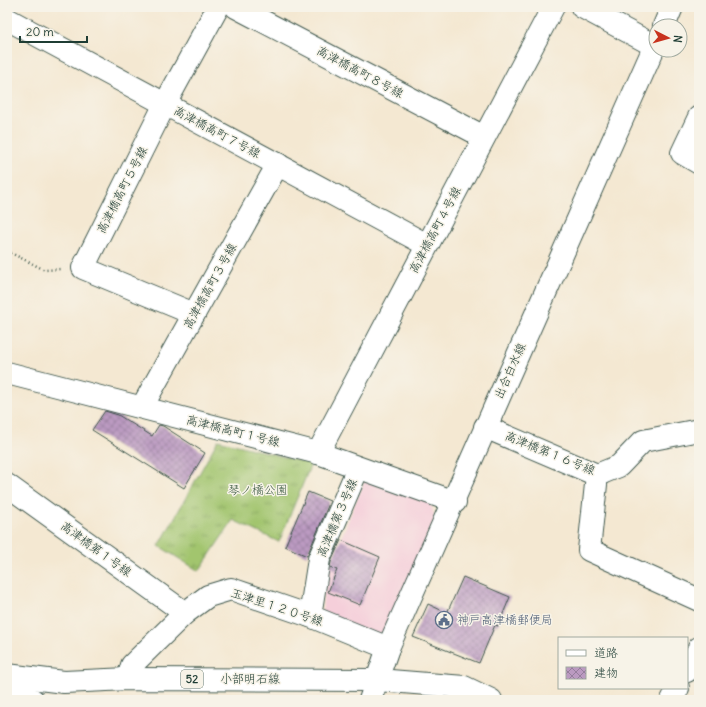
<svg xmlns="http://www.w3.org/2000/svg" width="706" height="707" viewBox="0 0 706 707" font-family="Delius,'Klee One',sans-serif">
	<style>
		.built { fill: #f5cfda }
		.grass { fill: url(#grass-tufts); stroke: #608151 }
		.building { fill: url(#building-cross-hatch) }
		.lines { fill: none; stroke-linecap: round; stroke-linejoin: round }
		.minor-casing { stroke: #3f574c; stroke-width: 24 }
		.major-casing { stroke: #3f574c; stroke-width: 24 }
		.path { stroke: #3f574c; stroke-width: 2.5; stroke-dasharray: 1 3; stroke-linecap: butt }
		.minor { stroke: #fff; stroke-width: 22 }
		.major { stroke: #fff; stroke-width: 22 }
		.labels { text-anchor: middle; stroke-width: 3; stroke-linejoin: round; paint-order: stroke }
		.shield { fill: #f7f3e8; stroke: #60746a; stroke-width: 1 }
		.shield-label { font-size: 11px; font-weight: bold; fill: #1f3d34 }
		.street-label { font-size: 12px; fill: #1f3d34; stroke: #f7f3e8 }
		.park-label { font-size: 12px; fill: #395840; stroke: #f7f3e8 }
		.service-label { font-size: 12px; fill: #4e5e75; stroke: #f7f3e8; text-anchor: start }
	</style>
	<defs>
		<pattern id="grass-tufts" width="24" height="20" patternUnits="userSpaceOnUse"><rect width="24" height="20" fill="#a2c56e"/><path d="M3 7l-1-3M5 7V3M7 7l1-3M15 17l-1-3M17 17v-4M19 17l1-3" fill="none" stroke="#83a15b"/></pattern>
		<pattern id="building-cross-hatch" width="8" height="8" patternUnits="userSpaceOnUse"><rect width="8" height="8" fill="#bb9ac1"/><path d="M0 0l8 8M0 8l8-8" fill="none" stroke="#977f9e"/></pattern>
	</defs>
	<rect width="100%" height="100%" fill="#f7f3e8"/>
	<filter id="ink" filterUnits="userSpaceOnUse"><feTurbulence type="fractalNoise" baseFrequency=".025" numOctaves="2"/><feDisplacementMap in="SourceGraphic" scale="8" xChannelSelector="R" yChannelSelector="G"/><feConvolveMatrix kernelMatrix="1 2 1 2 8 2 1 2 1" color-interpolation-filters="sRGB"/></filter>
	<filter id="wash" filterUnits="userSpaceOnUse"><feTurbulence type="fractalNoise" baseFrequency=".012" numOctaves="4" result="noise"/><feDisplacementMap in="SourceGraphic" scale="16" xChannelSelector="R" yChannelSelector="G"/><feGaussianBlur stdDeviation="0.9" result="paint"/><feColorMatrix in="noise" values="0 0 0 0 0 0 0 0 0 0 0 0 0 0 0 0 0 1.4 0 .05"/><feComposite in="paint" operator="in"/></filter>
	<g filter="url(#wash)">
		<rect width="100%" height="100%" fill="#f4e8d2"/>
		<!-- built -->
		<polygon class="built" points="366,477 430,502 436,520 381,640 322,618 323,596 327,572"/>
		<!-- grass -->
		<polygon class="grass" points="218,440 311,464 279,542 233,520 199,571 159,546"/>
		<g id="blocks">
			<!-- building -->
			<g class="building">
				<polygon points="105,411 118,415 152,436 159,425 163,426 205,453 184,488 92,430"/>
				<polygon points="308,492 330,501 307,556 285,546"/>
				<polygon points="341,540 380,557 360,605 328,592 337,570 330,567 331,562"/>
				<polygon points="463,577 510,597 498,626 495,625 479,663 413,637 428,604 447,613"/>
			</g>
		</g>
	</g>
	<g filter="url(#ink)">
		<use href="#blocks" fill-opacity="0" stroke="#3f574c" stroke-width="1"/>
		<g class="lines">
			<defs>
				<g id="minor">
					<polyline points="236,7 484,137"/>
					<polyline points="582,7 655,46"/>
					<polyline points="7,19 427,245"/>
					<polyline points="664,26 672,7"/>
					<polyline points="699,117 682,153 699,163"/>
					<polyline points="194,314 83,268 165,104 218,7"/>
					<polyline points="7,373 318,453 455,502"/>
					<polyline points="142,407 278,164"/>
					<polyline points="485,427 597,475 619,466 643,441 699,430"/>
					<polyline points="318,453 553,7"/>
					<polyline points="597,475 589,550 699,600"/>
					<polyline points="7,485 185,613"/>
					<polyline points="310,616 319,559 358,468"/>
					<polyline points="687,671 699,648"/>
					<polyline points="128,679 132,665 185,613 208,596 231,589 310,616 388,648"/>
					<polyline points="370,700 388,648 656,43"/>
					<polyline points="672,700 678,688"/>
				</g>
				<g id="major">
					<polyline points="7,675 64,682 128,679 378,680 464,687 491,700"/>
					<polyline points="7,687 33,700"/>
				</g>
			</defs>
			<!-- minor casing -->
			<use href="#minor" class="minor-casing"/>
			<!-- major casing -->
			<use href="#major" class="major-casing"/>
			<!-- path -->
			<polyline class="path" points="7,251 45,270 61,269"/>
			<!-- minor -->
			<use href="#minor" class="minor"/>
			<!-- major -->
			<use href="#major" class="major"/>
		</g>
	</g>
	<!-- icons -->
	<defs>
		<symbol id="civic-ring" viewBox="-11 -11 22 22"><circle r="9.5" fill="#f7f3e8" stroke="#5c6f8a" stroke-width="1.5"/><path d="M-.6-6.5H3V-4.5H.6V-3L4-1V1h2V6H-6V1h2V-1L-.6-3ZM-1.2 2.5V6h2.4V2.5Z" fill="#5c6f8a"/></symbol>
	</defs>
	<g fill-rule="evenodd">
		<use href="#civic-ring" x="434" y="610" width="20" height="20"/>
	</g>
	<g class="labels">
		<!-- shield labels -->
		<rect class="shield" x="181" y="670" width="22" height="18" rx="3"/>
		<g class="shield-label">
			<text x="192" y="683">52</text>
		</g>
		<!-- street labels -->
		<g class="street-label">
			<text transform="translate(360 72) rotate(28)" y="4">高津橋高町８号線</text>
			<text transform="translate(217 132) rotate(28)" y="4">高津橋高町７号線</text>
			<text transform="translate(122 190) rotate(-63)" y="4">高津橋高町５号線</text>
			<text transform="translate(435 230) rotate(-62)" y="4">高津橋高町４号線</text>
			<text transform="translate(210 286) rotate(-61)" y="4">高津橋高町３号線</text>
			<text transform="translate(510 371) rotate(-66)" y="4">出合白水線</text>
			<text transform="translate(233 431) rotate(14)" y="4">高津橋高町１号線</text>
			<text transform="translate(550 453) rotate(22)" y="4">高津橋第１６号線</text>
			<text transform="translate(337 518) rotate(-67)" y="4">高津橋第３号線</text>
			<text transform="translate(96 549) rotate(36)" y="4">高津橋第１号線</text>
			<text transform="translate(277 607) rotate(18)" y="4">玉津里１２０号線</text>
			<text x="250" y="683">小部明石線</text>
		</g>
		<!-- park labels -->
		<g class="park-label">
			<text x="258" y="494">琴ノ橋公園</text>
		</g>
		<!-- service labels -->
		<g class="service-label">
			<text x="457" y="624">神戸高津橋郵便局</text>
		</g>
	</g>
	<!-- margin -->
	<rect width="706" height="707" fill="none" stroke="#f7f3e8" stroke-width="24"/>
	<!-- legend -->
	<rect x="558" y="637" width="130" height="52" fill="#f7f3e8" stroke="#a1aaa0"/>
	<rect x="566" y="650" width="20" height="6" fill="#ffffff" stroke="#a1aaa0"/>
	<text x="594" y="657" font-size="12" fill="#1f3d34">道路</text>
	<rect x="566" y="667" width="20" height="12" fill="url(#building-cross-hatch)" stroke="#a1aaa0"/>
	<text x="594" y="677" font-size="12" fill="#1f3d34">建物</text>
	<!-- north arrow -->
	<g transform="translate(668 38) rotate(96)"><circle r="19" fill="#f7f3e8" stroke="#a1aaa0"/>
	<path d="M0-3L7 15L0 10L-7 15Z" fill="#c8321e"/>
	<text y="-6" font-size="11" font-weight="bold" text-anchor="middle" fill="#1f3d34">N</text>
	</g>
	<!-- scale -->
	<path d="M20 36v6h67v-6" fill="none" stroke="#1f3d34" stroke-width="2"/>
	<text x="26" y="36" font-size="12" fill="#1f3d34" stroke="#f7f3e8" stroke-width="3" paint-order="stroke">20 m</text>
</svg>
